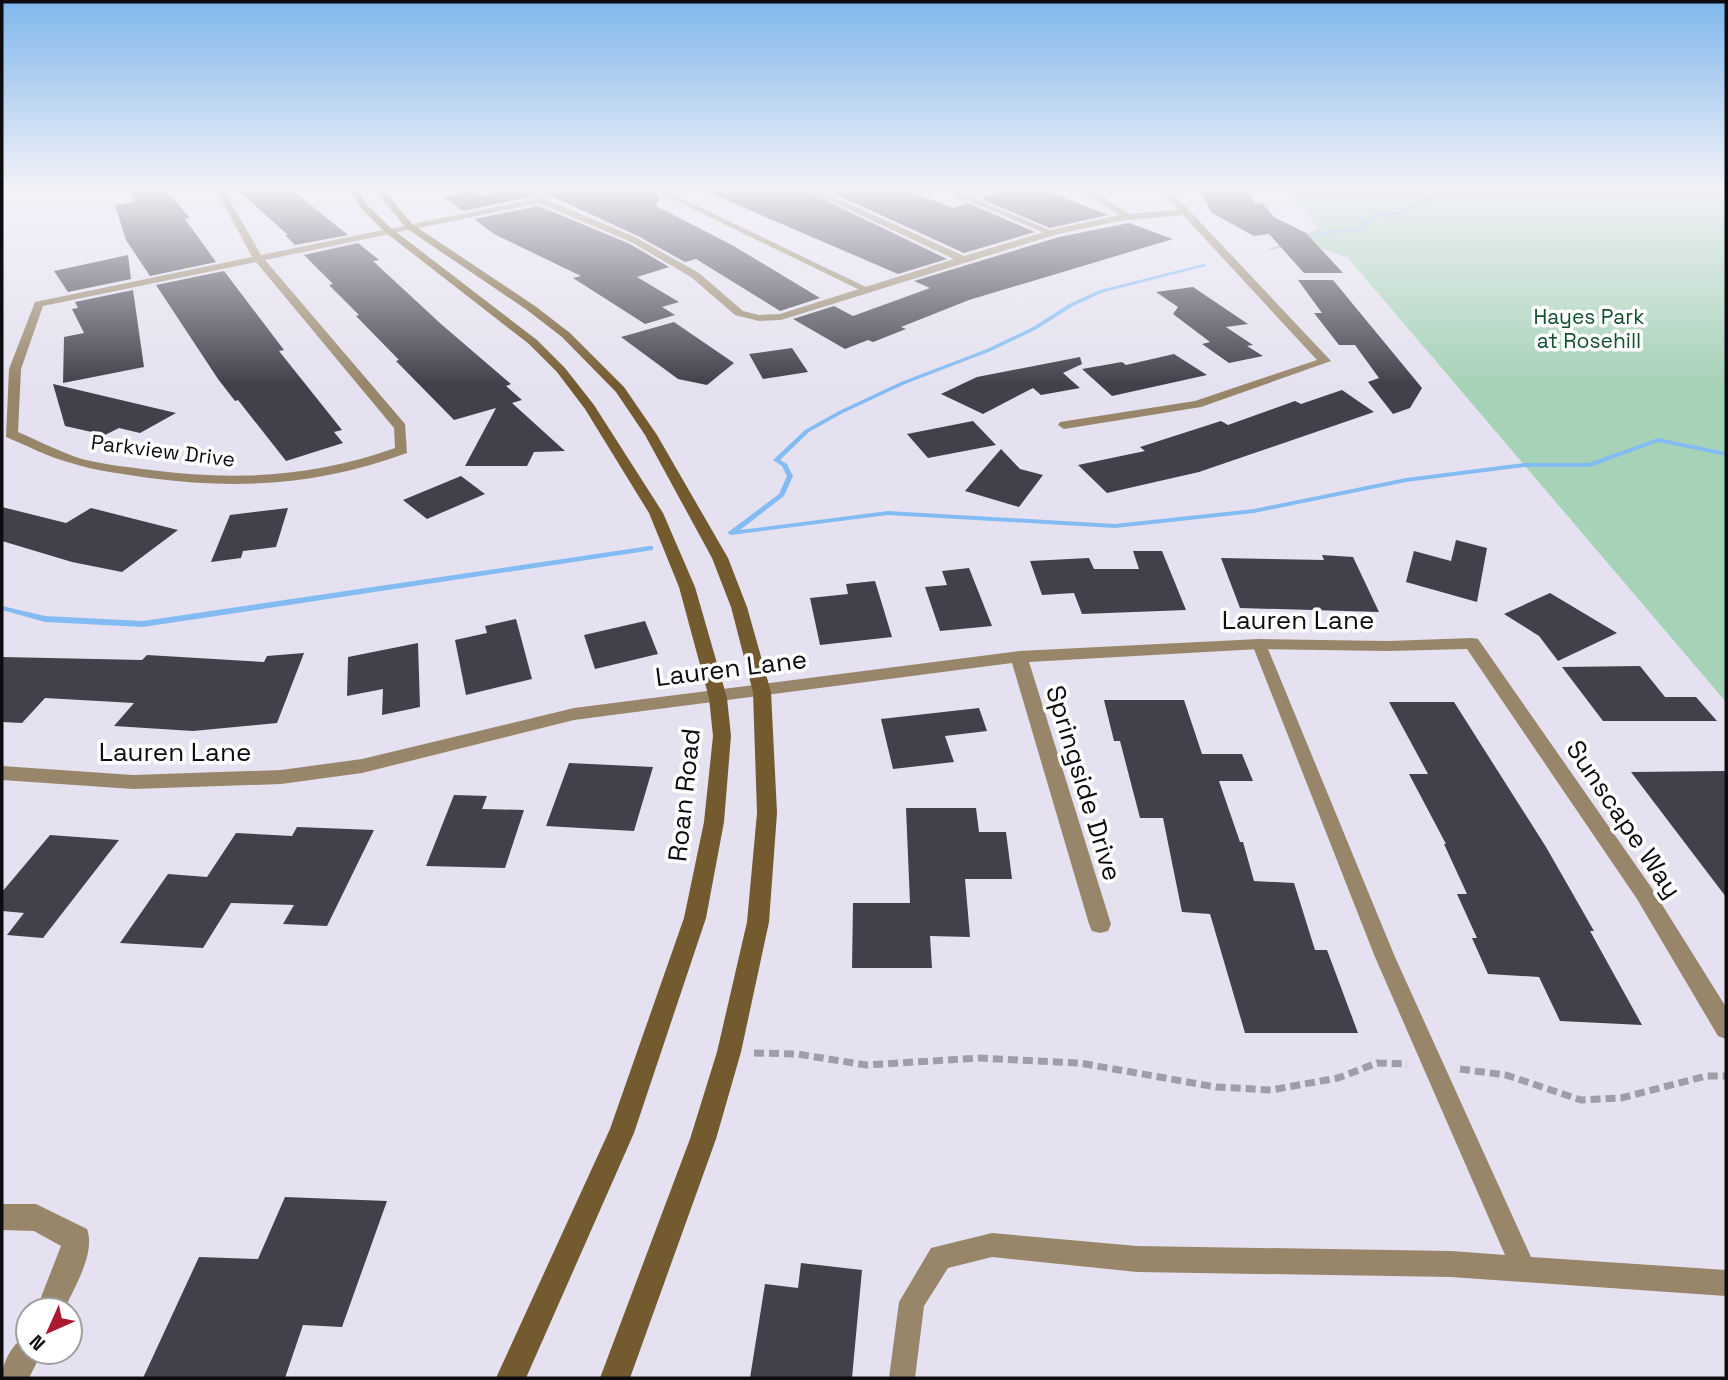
<svg xmlns="http://www.w3.org/2000/svg" width="1728" height="1380" viewBox="0 0 1728 1380" font-family="'Space Grotesk',sans-serif">
	<style>
		.green { fill: #a6d2b7 }
		.lines { fill: none; stroke-linecap: round; stroke-linejoin: round }
		.stream { fill: #83bcf3; fill-rule: evenodd }
		.building { fill: #43404c }
		.path { stroke: #a09da9; stroke-width: 7; stroke-dasharray: 10 5; stroke-linecap: butt }
		.lane { fill: #98866b; fill-rule: evenodd }
		.street { fill: #98866b; fill-rule: evenodd }
		.secondary { fill: #735a2f; fill-rule: evenodd }
		.labels { text-anchor: middle; stroke-width: 7; stroke-linejoin: round; paint-order: stroke }
		.far-park-label { font-size: 21px; fill: #134e32; stroke: #fff }
		.far-street-label { font-size: 21px; fill: #0d0c10; stroke: #fff }
		.street-label { font-size: 26px; fill: #0d0c10; stroke: #fff }
	</style>
	<rect width="100%" height="100%" fill="#e5e1f0"/>
	<!-- green -->
	<polygon class="green" points="1290,190 1726,190 1726,702 1348,258 1303,242 1301,234 1319,229"/>
	<g class="lines">
		<!-- stream -->
		<g class="stream">
			<polygon points="1443,190 1449,190 1404,214 1376,217 1362,230 1330,233 1272,250 1268,249 1330,231 1359,228 1373,215 1401,212"/>
			<polygon points="1204,264 1206,265 1206,266 1104,292 1073,306 1037,329 991,351 905,384 843,413 809,432 780,460 787,464 793,476 784,496 740,530 888,511 1115,524 1254,509 1406,478 1524,463 1589,463 1658,438 1726,452 1726,456 1658,442 1590,467 1524,467 1406,482 1254,513 1115,528 888,515 731,535 727,533 779,494 787,476 782,466 773,460 805,430 839,411 901,382 987,349 1033,327 1069,304 1100,290"/>
			<polygon points="650,546 653,546 653,550 143,627 45,622 2,610 2,606 45,616 143,621"/>
		</g>
	</g>
	<!-- building -->
	<g class="building">
		<polygon points="130,190 166,190 190,218 185,219 216,262 150,276 126,240 115,205 134,202"/>
		<polygon points="238,190 292,190 348,235 295,245 285,235 288,235"/>
		<polygon points="504,190 529,190 530,197 463,211 444,197 473,191 480,196"/>
		<polygon points="538,190 651,190 660,196 656,206 732,245 820,298 780,311 696,259 685,262 638,236"/>
		<polygon points="703,190 804,190 947,259 898,274"/>
		<polygon points="826,190 905,190 954,208 968,203 1035,232 964,253"/>
		<polygon points="1005,190 1044,190 1108,215 1050,228 981,199"/>
		<polygon points="1199,190 1247,190 1255,203 1262,203 1274,217 1306,233 1343,273 1304,273 1269,234 1254,236 1212,213"/>
		<polygon points="539,206 630,244 669,267 637,277 679,302 662,307 675,315 645,324 573,278 581,276 494,234 474,219"/>
		<polygon points="1129,223 1173,239 969,300 901,327 906,329 873,342 868,340 845,349 793,319 834,306 853,316 930,288 914,281 1059,237"/>
		<polygon points="358,243 379,260 373,261 441,324 511,384 506,386 522,400 512,403 565,451 534,452 527,466 465,466 496,408 454,420 396,361 399,360 356,316 359,315 329,285 333,284 304,255"/>
		<polygon points="128,255 131,279 68,292 54,271"/>
		<polygon points="224,271 284,350 279,351 342,430 334,432 343,443 286,461 238,400 235,401 218,379 156,285"/>
		<polygon points="1298,280 1333,280 1422,388 1410,408 1393,414 1368,382 1379,378 1355,345 1339,345 1314,313 1322,313"/>
		<polygon points="1193,287 1248,324 1226,327 1253,345 1247,346 1263,356 1229,363 1202,344 1210,342 1173,314 1178,307 1156,292"/>
		<polygon points="133,290 144,367 63,383 64,337 84,333 72,309 78,308 75,302"/>
		<polygon points="674,322 734,363 707,385 678,379 621,337"/>
		<polygon points="792,348 808,372 763,379 749,354"/>
		<polygon points="1174,354 1207,375 1112,396 1082,369 1122,362 1126,365"/>
		<polygon points="1080,357 1082,364 1063,373 1080,388 1041,395 1033,388 983,414 941,394 977,377"/>
		<polygon points="53,384 176,413 140,433 119,428 105,435 65,426"/>
		<polygon points="1342,390 1374,412 1199,472 1107,493 1078,465 1145,451 1140,447 1221,421 1228,425 1295,401 1301,404"/>
		<polygon points="973,421 996,445 928,458 907,434"/>
		<polygon points="1001,449 1020,469 1043,475 1019,507 965,491"/>
		<polygon points="461,476 485,494 427,519 403,500"/>
		<polygon points="2,507 66,523 91,508 178,530 122,572 72,562 2,541"/>
		<polygon points="288,508 276,547 243,551 241,558 211,562 230,515"/>
		<polygon points="1456,540 1487,548 1477,602 1406,582 1414,551 1451,561"/>
		<polygon points="1133,551 1162,551 1186,610 1082,614 1074,593 1042,595 1030,561 1089,558 1094,569 1139,569"/>
		<polygon points="1322,555 1353,557 1379,612 1240,608 1221,558 1324,560"/>
		<polygon points="969,568 992,626 940,631 925,587 947,585 942,571"/>
		<polygon points="875,581 892,637 820,645 810,598 848,594 846,584"/>
		<polygon points="1550,593 1617,633 1558,661 1539,636 1504,614"/>
		<polygon points="516,619 532,679 466,695 455,640 487,633 485,626"/>
		<polygon points="645,621 658,654 595,669 584,635"/>
		<polygon points="418,643 420,707 382,715 383,689 347,696 348,657"/>
		<polygon points="304,653 277,723 193,731 114,726 134,703 45,698 22,723 2,722 2,657 142,660 147,655 264,662 267,656"/>
		<polygon points="1640,666 1665,697 1696,697 1717,721 1603,721 1562,667"/>
		<polygon points="1104,700 1184,700 1202,754 1242,754 1253,781 1219,781 1240,842 1243,842 1254,881 1294,883 1315,950 1327,950 1358,1033 1245,1033 1210,914 1182,912 1163,818 1140,818 1120,741 1114,741"/>
		<polygon points="1389,702 1454,702 1546,847 1594,931 1590,931 1642,1025 1560,1021 1539,977 1488,974 1472,938 1477,938 1457,894 1467,894 1444,844 1446,844 1409,774 1428,774"/>
		<polygon points="979,708 987,731 945,736 954,762 893,769 881,719"/>
		<polygon points="569,763 653,767 634,831 546,826"/>
		<polygon points="1726,771 1726,897 1631,772"/>
		<polygon points="454,795 487,796 482,809 524,810 505,868 426,866"/>
		<polygon points="906,808 976,808 979,832 1006,832 1012,879 965,879 970,937 930,936 932,968 852,968 853,903 910,903"/>
		<polygon points="297,827 374,830 327,926 283,924 294,905 231,903 203,948 120,943 168,874 207,877 236,833 292,836"/>
		<polygon points="50,835 119,840 43,938 7,935 24,913 2,911 2,892"/>
		<polygon points="285,1197 387,1201 342,1327 303,1325 285,1378 143,1378 199,1257 258,1259"/>
		<polygon points="801,1263 862,1270 852,1378 750,1378 765,1284 798,1288"/>
	</g>
	<g class="lines">
		<!-- path -->
		<g class="path">
			<polyline points="754,1053 797,1054 866,1065 980,1058 1080,1063 1216,1087 1271,1090 1338,1078 1377,1063 1407,1064"/>
			<polyline points="1460,1069 1506,1075 1581,1100 1621,1098 1706,1076 1726,1076"/>
		</g>
		<!-- lane -->
		<g class="lane">
			<polygon points="654,190 664,190 868,288 860,290"/>
			<polygon points="943,190 954,190 1054,232 1047,234"/>
			<polygon points="1259,639 1266,644 1395,957 1531,1257 1726,1270 1726,1296 1451,1277 1137,1272 992,1257 948,1268 924,1306 915,1378 889,1378 899,1302 931,1248 992,1233 1137,1246 1451,1251 1505,1255 1375,957 1252,644"/>
		</g>
		<!-- street -->
		<g class="street">
			<path d="M216,190H224L261,255L534,199L530,193L534,190L543,198L637,238L699,273L743,311L759,315L780,314L954,259L807,190H819L964,256L1051,230L1119,215L1080,190H1091L1129,214L1179,210L1161,190H1170L1331,361L1201,407L1064,429L1058,425L1060,422L1195,401L1317,360L1183,215L1119,221L1058,234L781,320L759,321L735,315L691,277L631,242L539,203L265,260L405,424L407,453C318,485 242,490 149,478C123,474 96,471 71,463C48,457 28,446 6,437L9,369L35,302L252,257ZM256,262L394,428L395,448C314,477 236,481 151,470C128,467 105,465 82,459C60,452 39,441 18,432L21,369L43,306Z"/>
			<polygon points="1472,638 1478,639 1651,887 1726,1007 1726,1039 1718,1036 1637,899 1467,649 1388,651 1259,649 1029,662 1111,924 1108,931 1100,933 1092,931 1089,924 1012,663 574,720 362,773 281,784 133,789 2,780 2,766 133,775 281,770 362,759 574,708 1019,651 1259,639 1388,641"/>
			<path d="M2,1204H36L87,1229C96,1253 74,1288 64,1310H36L61,1246L34,1231L2,1230Z"/>
			<path d="M28,1335V1352H42L29,1378H2C2,1362 13,1342 28,1335Z"/>
		</g>
		<!-- secondary -->
		<g class="secondary">
			<polygon points="350,190 358,190 366,204 391,228 537,340 565,368 594,405 663,513 695,587 727,698 731,736 724,822 706,918 634,1133 526,1378 496,1378 610,1129 684,918 704,822 713,736 709,698 679,587 649,513 585,409 557,372 529,344 385,232 360,207"/>
			<polygon points="375,190 384,190 412,224 535,306 570,333 624,387 657,435 728,558 747,607 771,692 777,813 769,922 741,1052 716,1139 630,1378 600,1378 690,1139 717,1052 747,922 757,813 753,692 731,607 712,558 645,435 616,392 562,337 527,310 406,228"/>
		</g>
	</g>
	<!-- sky -->
	<linearGradient id="sky" x2="0" y2="1"><stop stop-color="#7fb7ec"/><stop offset="0.49" stop-color="#f3f2f8"/><stop offset="1" stop-color="#f3f2f8" stop-opacity="0"/></linearGradient>
	<rect width="1728" height="384" fill="url(#sky)"/>
	<g class="labels">
		<!-- far-park labels -->
		<g class="far-park-label">
			<text x="1589" y="324">Hayes Park<tspan x="1589" dy="24">at Rosehill</tspan></text>
		</g>
		<!-- far-street labels -->
		<g class="far-street-label">
			<text transform="translate(163 451) rotate(7)" y="7">Parkview Drive</text>
		</g>
		<!-- street labels -->
		<g class="street-label">
			<text x="1298" y="629">Lauren Lane</text>
			<text transform="translate(731 668) rotate(-7)" y="9">Lauren Lane</text>
			<text x="175" y="761">Lauren Lane</text>
			<text transform="translate(1084 783) rotate(73)" y="9">Springside Drive</text>
			<text transform="translate(684 795) rotate(-84)" y="9">Roan Road</text>
			<text transform="translate(1624 819) rotate(56)" y="9">Sunscape Way</text>
		</g>
	</g>
	<!-- border -->
	<rect width="1728" height="1380" fill="none" stroke="#0d0c10" stroke-width="7"/>
	<!-- north arrow -->
	<g transform="translate(49 1331) rotate(225)"><circle r="33" fill="#ffffff" stroke="#9e9e9f" stroke-width="2"/>
	<path d="M0-5L12 26L0 18L-12 26Z" fill="#ac1732"/>
	<text y="-10" font-size="19" font-weight="bold" text-anchor="middle" fill="#0d0c10">N</text>
	</g>
</svg>
